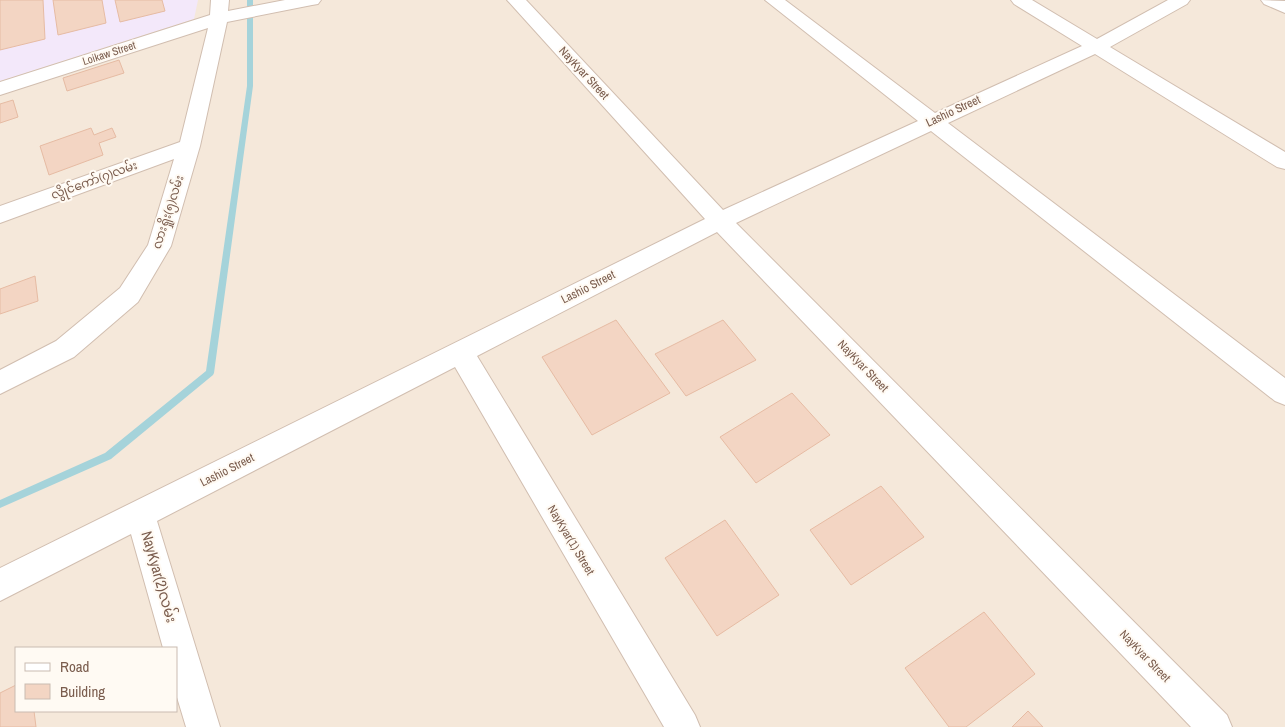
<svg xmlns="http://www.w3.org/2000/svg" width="1285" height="727" viewBox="0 0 1285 727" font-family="'Archivo Narrow','Noto Sans Myanmar',sans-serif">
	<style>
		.residential { fill: #f5e8da; fill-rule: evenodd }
		.education { fill: #f3e8fa }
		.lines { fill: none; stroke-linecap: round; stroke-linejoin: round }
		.stream { fill: #a5d3da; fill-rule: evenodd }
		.building { fill: #f3d5c3; stroke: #e6bba3 }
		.street-casing { stroke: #d1beb0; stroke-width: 2 }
		.street { fill: #fff; fill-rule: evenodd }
		.labels { text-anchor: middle; stroke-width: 4; stroke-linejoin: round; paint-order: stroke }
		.far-street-label { font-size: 11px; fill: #7a5c4d; stroke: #fffaf3 }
		.street-label { font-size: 12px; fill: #7a5c4d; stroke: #fffaf3 }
		.near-street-label { font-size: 15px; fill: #7a5c4d; stroke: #fffaf3 }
	</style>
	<rect width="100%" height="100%" fill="#fdf6ec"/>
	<!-- residential -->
	<path class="residential" d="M0,0H1285V727H0ZM16,648H176V711H16Z"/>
	<!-- education -->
	<polygon class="education" points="0,0 198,0 194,19 0,81"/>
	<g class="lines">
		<!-- stream -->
		<polygon class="stream" points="247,0 253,0 253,86 214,373 213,375 111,459 0,508 0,500 105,453 206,371 247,86"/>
	</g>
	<!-- building -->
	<g class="building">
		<polygon points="0,0 43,0 45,39 0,50"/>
		<polygon points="53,0 102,0 106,23 58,35"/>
		<polygon points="115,0 162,0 165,11 120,22"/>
		<polygon points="119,60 124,73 67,91 63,78"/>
		<polygon points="13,100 18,117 0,123 0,104"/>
		<polygon points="91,128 94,135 112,128 116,137 99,143 103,155 49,175 40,146"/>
		<polygon points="35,276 38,301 0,314 0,289"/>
		<polygon points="616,320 670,393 592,435 542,357"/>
		<polygon points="723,320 756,360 686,396 655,354"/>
		<polygon points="792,393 830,435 756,483 720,437"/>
		<polygon points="881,486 924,537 851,585 810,530"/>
		<polygon points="725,520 779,595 717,636 665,558"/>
		<polygon points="984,612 1035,674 966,727 949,727 905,668"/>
		<polygon points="16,685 16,711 34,711 36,727 0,727 0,693"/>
		<polygon points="1028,711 1043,727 1012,727"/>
	</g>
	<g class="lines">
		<defs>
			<g id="street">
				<polygon points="211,0 229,0 228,11 285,0 321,0 318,4 312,5 227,22 200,146 171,246 138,302 74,357 0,394 0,370 56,341 120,288 148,245 174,159 0,223 0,206 180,142 208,28 0,95 0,82 210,15"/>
				<polygon points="507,0 526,0 723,210 918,121 765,0 785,0 935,113 1082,46 1014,4 1011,0 1032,0 1097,39 1168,0 1190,0 1187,4 1110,47 1285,152 1285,169 1277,167 1095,54 948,123 1285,378 1285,405 1275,401 931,131 736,223 1227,715 1232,727 1191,727 717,232 477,356 695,715 700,727 664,727 455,367 157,521 220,727 186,727 176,694 176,648 163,648 131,534 0,601 0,568 705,219"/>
				<polygon points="1261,0 1285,1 1285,13 1264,4"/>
			</g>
		</defs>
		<!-- street casing -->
		<use href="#street" class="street-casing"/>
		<!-- street -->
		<use href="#street" class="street"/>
	</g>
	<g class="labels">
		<!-- far-street labels -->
		<g class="far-street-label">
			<text transform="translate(109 53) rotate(-18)" y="4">Loikaw Street</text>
		</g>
		<!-- street labels -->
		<g class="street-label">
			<text transform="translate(584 73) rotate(47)" y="4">NayKyar Street</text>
			<text transform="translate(953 111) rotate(-25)" y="4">Lashio Street</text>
			<text transform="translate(94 180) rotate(-20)" y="4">လွိုင်ကော်(၇)လမ်း</text>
			<text transform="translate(168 212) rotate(-72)" y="4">လားရှိုး(၅)လမ်း</text>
			<text transform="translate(588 287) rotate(-27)" y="4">Lashio Street</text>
			<text transform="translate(863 366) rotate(46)" y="4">NayKyar Street</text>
			<text transform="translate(227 470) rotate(-27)" y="4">Lashio Street</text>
			<text transform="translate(571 540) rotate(59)" y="4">NayKyar(1) Street</text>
			<text transform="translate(1145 656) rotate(46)" y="4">NayKyar Street</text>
		</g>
		<!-- near-street labels -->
		<g class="near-street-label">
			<text transform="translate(159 577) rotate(74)" y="5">NayKyar(2)လမ်း</text>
		</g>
	</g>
	<!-- legend -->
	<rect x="15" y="647" width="162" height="65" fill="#fffaf3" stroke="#cabbb1"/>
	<rect x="25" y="663" width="25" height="8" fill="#ffffff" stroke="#cabbb1"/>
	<text x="60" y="672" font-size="15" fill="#7a5c4d">Road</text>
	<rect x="25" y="684" width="25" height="15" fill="#f3d5c3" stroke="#cabbb1"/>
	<text x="60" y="697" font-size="15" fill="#7a5c4d">Building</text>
</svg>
